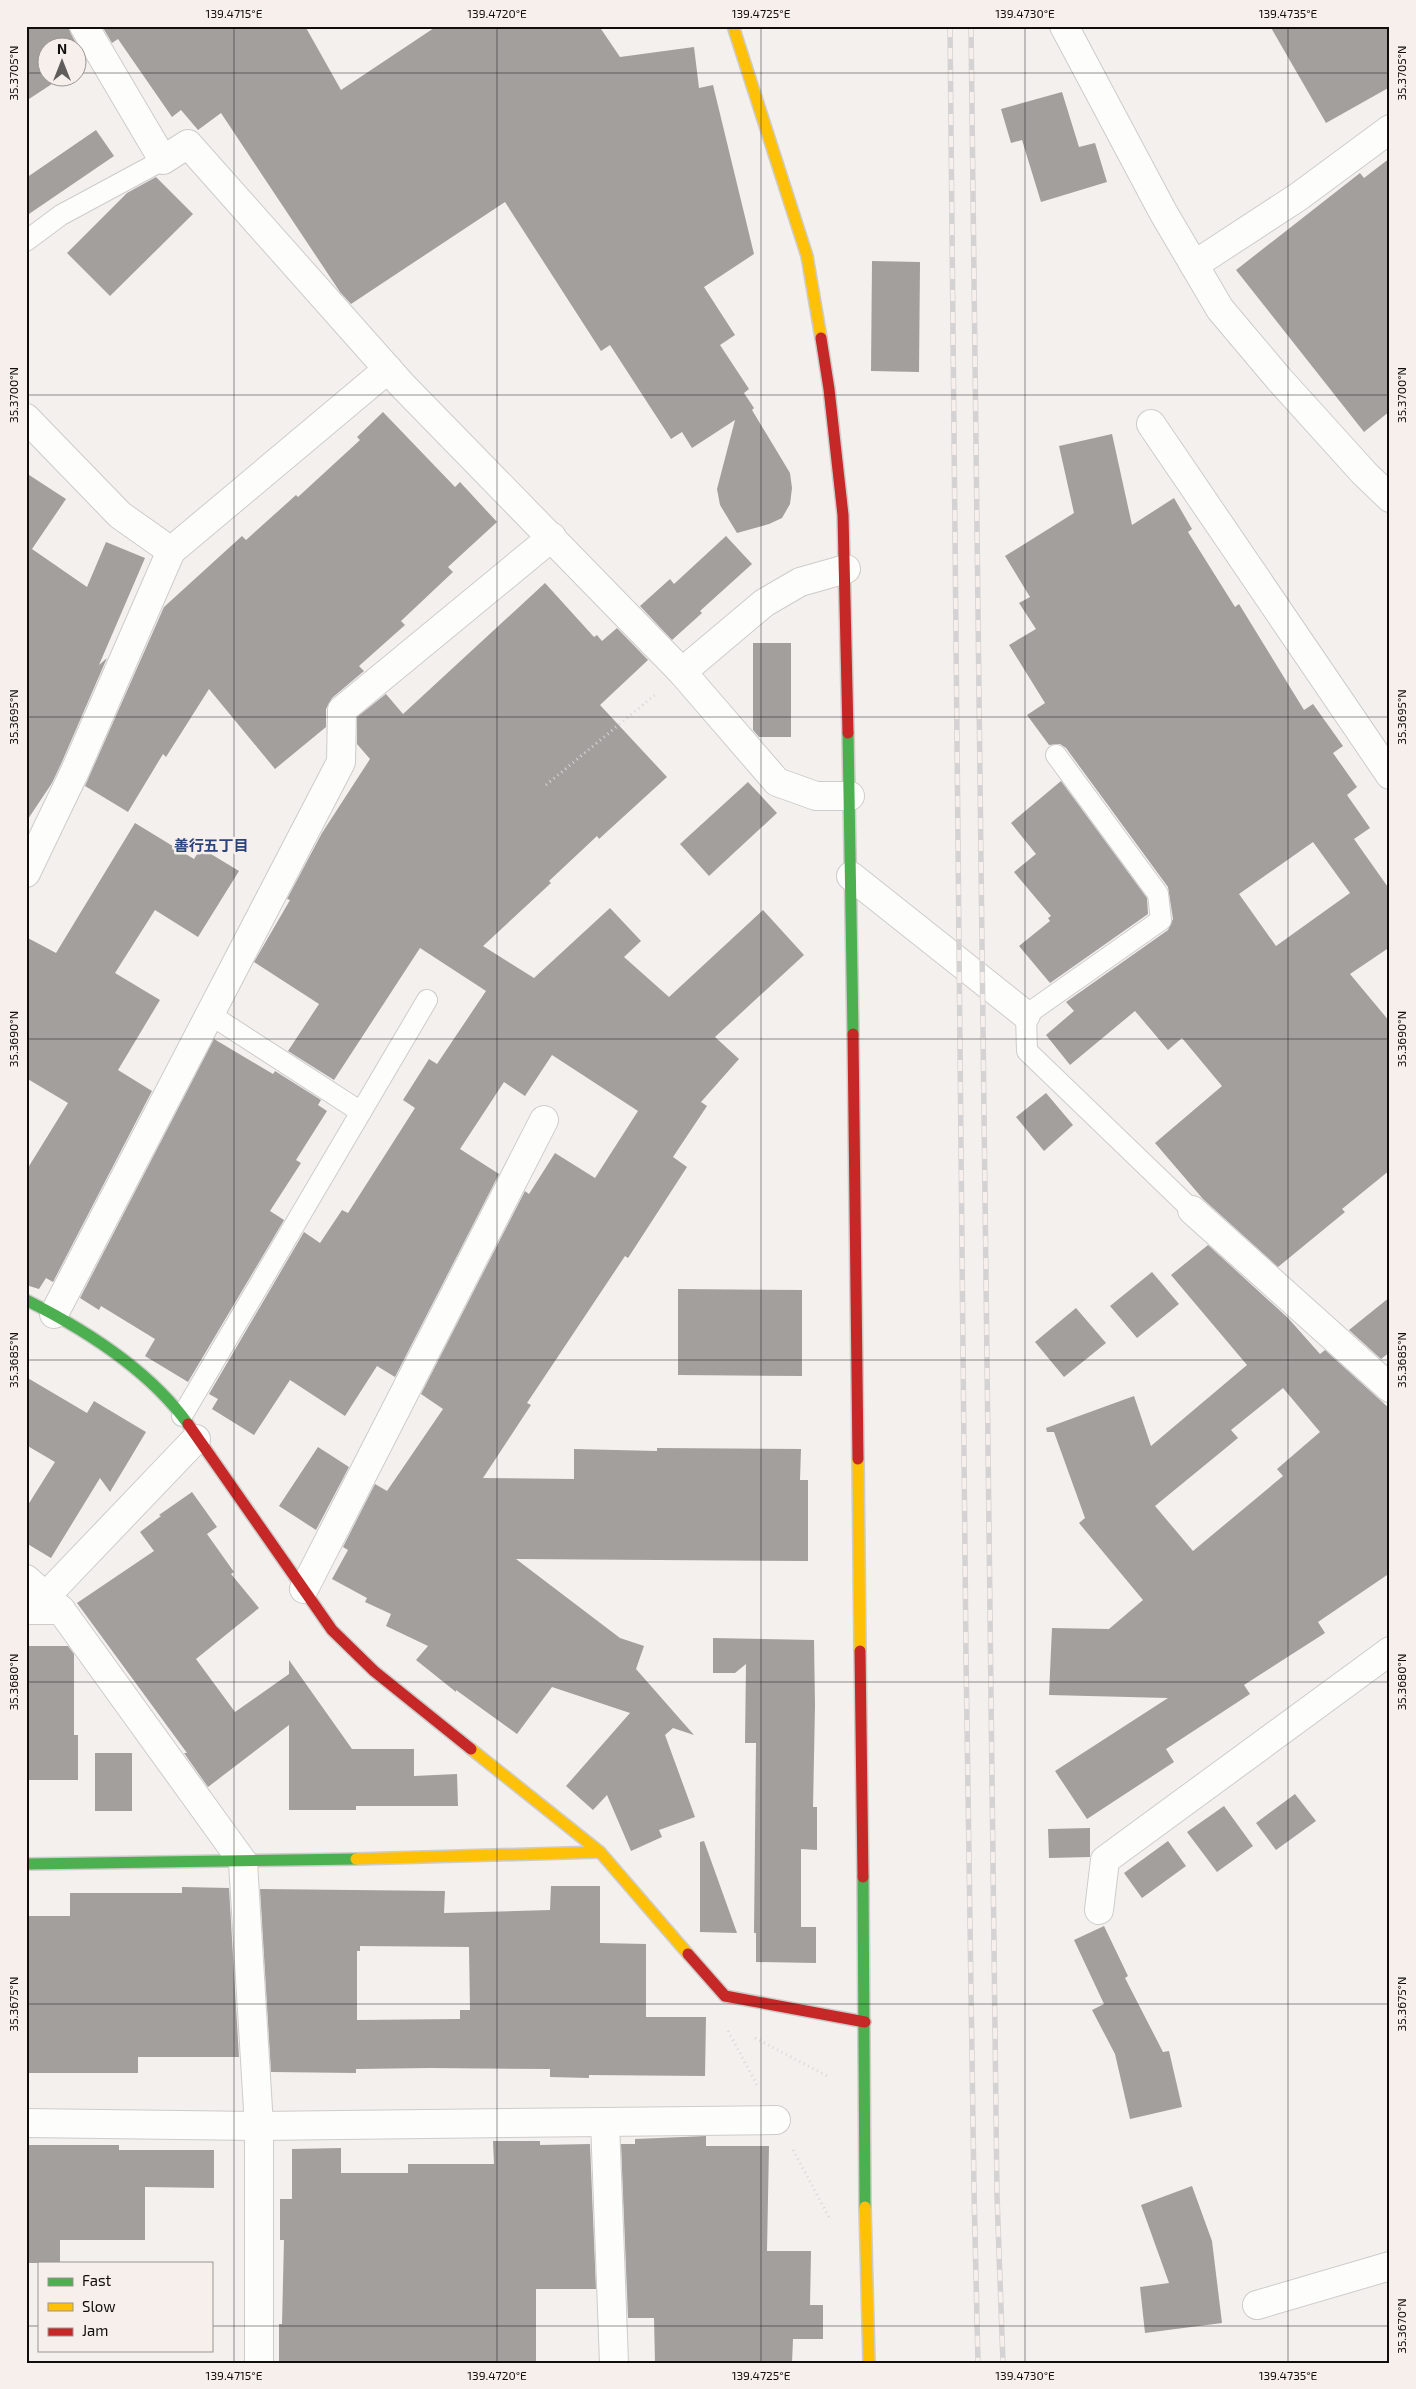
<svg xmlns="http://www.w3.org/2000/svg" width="1416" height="2389" viewBox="0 0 1416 2389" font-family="'Exo 2','Noto Sans JP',sans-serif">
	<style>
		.building { fill: #a29f9d; fill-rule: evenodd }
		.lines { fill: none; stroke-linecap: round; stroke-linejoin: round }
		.lane-casing { stroke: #ceccca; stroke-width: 22 }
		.street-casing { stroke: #ceccca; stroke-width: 30 }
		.fast-casing { stroke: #ceccca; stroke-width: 14 }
		.slow-casing { stroke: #ceccca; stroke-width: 14 }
		.jam-casing { stroke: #ceccca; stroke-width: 14 }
		.path { stroke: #d9d7d7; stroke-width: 3; stroke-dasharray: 1 4; stroke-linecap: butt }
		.lane { stroke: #fdfdfc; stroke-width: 20 }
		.street { stroke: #fdfdfc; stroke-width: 28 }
		.fast { stroke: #4caf50; stroke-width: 11 }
		.slow { stroke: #ffc107; stroke-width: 11 }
		.jam { stroke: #c62828; stroke-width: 11 }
		.rail-casing { stroke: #d4d2d2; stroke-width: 5.5 }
		.rail { stroke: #f6efeb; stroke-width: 4; stroke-dasharray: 11; stroke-linecap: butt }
		.ticks { fill: none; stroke: #100d0c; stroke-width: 1; stroke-opacity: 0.45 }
		.labels { text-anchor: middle; stroke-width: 5; stroke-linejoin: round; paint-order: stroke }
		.neighbourhood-label { font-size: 15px; font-weight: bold; fill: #2c447c; stroke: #f6efeb }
		.neatline { fill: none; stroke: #100d0c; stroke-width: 2 }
		.ticks-label { font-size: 12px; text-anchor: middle; fill: #100d0c }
	</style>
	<rect width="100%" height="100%" fill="#f3f0ee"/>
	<!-- building -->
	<g class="building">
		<polygon points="26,26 68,26 71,34 86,61 78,66 78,48 48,48 48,78 61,78 26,101"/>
		<polygon points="102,26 305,26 341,90 437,26 599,26 620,57 694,47 699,88 713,85 754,254 704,287 735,335 720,345 749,389 744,393 754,408 752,410 790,473 792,488 790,504 782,518 769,524 737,533 720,505 717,489 735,420 692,448 682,432 671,439 610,345 601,351 505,202 351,304 340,292 221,113 198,130 181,110 172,117 118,39 112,43"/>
		<polygon points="1270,26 1390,26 1390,87 1326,123"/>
		<polygon points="1062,92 1079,147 1095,143 1107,182 1041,202 1022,140 1011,143 1001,109"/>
		<polygon points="96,130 114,156 26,216 26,178"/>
		<polygon points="1390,158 1390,411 1364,432 1236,270 1360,173 1364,178"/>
		<polygon points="156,177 193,214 110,296 67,253 127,193"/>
		<polygon points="872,261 920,262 919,372 871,371"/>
		<polygon points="383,412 455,487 460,482 497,522 448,567 453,572 401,621 405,625 359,666 364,671 332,698 326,709 326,727 275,769 209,689 166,757 163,754 128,812 85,786 164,607 242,536 246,540 296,495 298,497 360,440 357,437"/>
		<path d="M1112,434L1132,525L1174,498L1192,529L1188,532L1235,607L1239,604L1304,710L1313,704L1343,746L1333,753L1357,787L1347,795L1370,828L1354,839L1390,890V947L1350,974L1390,1022V1170L1342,1209L1345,1212L1278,1267L1203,1199L1155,1143L1222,1086L1182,1038L1168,1050L1135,1011L1070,1065L1046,1035L1074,1011L1066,1002L1168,930L1173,919L1168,887L1066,748L1060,744L1049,745L1027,715L1045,703L1009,645L1036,629L1019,603L1030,597L1005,556L1074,513L1059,446ZM1313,842L1350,893L1276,946L1239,894Z"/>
		<polygon points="26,473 66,499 32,549 87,587 106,542 145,558 99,665 107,658 61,764 52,783 26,822"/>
		<polygon points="726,536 752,564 700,611 702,613 672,640 640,606 670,579 674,584"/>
		<polygon points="545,583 594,637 597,635 602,641 617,628 648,660 600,705 667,777 599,839 597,836 549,881 551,883 483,946 534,978 610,908 641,941 624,957 669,997 763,910 804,955 715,1037 739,1059 701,1102 707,1106 673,1157 687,1167 628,1258 625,1256 527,1403 531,1405 483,1478 574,1479 574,1449 657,1451 657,1448 801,1449 800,1480 808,1480 808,1561 516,1559 620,1638 644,1646 636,1669 694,1735 673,1728 665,1735 695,1817 659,1830 662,1837 631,1851 607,1795 593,1810 566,1786 630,1713 552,1687 517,1734 456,1690 456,1692 416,1660 428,1646 386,1626 391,1614 365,1602 367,1598 332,1579 348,1550 343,1547 375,1484 387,1491 443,1409 421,1394 525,1191 529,1194 555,1153 595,1178 638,1111 552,1055 525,1096 504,1082 460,1149 499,1174 395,1377 377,1366 345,1416 290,1380 254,1435 212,1409 218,1399 209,1394 304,1232 320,1243 342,1210 348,1213 415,1108 403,1100 429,1059 437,1064 486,991 420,948 334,1080 288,1051 319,1004 254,962 290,900 287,899 322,833 370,759 357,744 357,717 386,694 403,714"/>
		<polygon points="753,643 791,643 791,737 759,737 753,730"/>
		<polygon points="1061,781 1147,898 1148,914 1050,983 1019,946 1050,921 1048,918 1051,916 1014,872 1036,854 1011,823"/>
		<polygon points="748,782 777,813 709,876 680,844"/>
		<polygon points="135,823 194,859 201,848 239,871 198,937 155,910 115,973 160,1000 118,1070 152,1091 53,1282 46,1278 39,1289 26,1285 26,1171 68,1103 26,1078 26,937 56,953"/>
		<polygon points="214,1039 273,1074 275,1071 321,1100 318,1105 327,1111 296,1160 301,1163 270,1211 284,1220 188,1382 145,1356 155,1339 101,1306 99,1310 80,1298"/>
		<polygon points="1046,1093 1073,1125 1044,1151 1016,1117"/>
		<path d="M1208,1245L1288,1318L1320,1354L1325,1350L1390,1409V1573L1318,1622L1325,1633L1244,1685L1250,1694L1166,1749L1174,1762L1087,1819L1055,1771L1168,1698L1049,1695L1052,1628L1109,1629L1143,1600L1079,1523L1085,1518L1054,1432H1047L1046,1428L1134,1396L1151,1446L1247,1365L1171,1275ZM1283,1388L1320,1432L1277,1469L1283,1476L1193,1551L1155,1506L1238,1438L1231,1430Z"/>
		<polygon points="1152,1272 1179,1304 1137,1338 1110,1306"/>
		<polygon points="678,1289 802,1290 802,1376 678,1375"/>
		<polygon points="1390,1297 1390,1352 1381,1359 1349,1330"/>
		<polygon points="1076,1308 1106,1343 1064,1377 1035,1342"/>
		<polygon points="26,1377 87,1413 94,1401 146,1432 110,1492 100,1478 51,1558 26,1543 26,1508 55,1462 26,1445"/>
		<polygon points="318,1447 349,1467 316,1530 279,1506"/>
		<polygon points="192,1492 217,1527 207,1534 234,1572 231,1574 259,1608 196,1659 235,1712 289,1674 289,1660 352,1749 414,1749 414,1776 457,1774 458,1806 356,1806 356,1810 289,1810 289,1725 208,1787 184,1753 187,1753 77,1603 154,1551 140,1532 161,1516 159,1515"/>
		<polygon points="713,1638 814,1640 815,1706 813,1807 817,1807 817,1850 801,1849 801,1927 816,1927 816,1963 756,1962 756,1933 754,1933 756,1743 745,1743 746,1664 735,1673 713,1673"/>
		<polygon points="26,1646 68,1646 74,1654 74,1735 78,1735 78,1780 26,1780"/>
		<rect x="95" y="1753" width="37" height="58"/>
		<polygon points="1295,1794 1316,1821 1276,1850 1256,1823"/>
		<polygon points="1224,1806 1253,1846 1217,1872 1187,1832"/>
		<polygon points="1090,1828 1090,1857 1049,1858 1048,1829"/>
		<polygon points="704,1841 737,1933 700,1932 700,1842"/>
		<polygon points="1168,1841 1186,1866 1142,1898 1124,1873"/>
		<path d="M551,1886H600V1943L646,1944V2017H706L705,2076L589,2075V2078L550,2077V2069L430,2068L356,2069V2073L271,2072L260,1889L445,1891L444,1913L550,1910ZM360,1946L469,1947L470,2010H460V2019L357,2020V1951H360Z"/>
		<polygon points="182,1887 229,1888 239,2057 138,2057 138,2073 26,2073 28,1916 70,1916 70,1893 182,1893"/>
		<polygon points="1104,1926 1128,1976 1125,1978 1163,2052 1169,2051 1182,2107 1130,2119 1115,2054 1092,2010 1104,2004 1074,1940"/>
		<polygon points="706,2136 706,2146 769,2146 767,2251 811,2251 810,2305 823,2305 823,2339 793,2339 792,2363 655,2363 654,2318 628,2318 621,2144 635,2144 635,2139"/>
		<polygon points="493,2141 540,2141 540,2145 590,2144 596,2289 536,2289 536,2363 279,2363 279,2324 282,2324 284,2240 280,2240 280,2199 292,2199 292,2149 341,2148 341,2173 408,2173 408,2164 494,2164"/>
		<polygon points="26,2145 119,2145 119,2150 214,2150 214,2188 145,2187 145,2240 60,2240 60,2263 26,2263"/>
		<polygon points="1192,2186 1212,2241 1222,2323 1145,2333 1140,2287 1169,2283 1141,2205"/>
	</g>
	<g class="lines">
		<defs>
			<g id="lane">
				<polyline points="26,241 61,215 163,160"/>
				<polyline points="1056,755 1158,894 1161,920 1026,1015 1027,1051 1192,1210"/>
				<polyline points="211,1015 361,1112"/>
				<polyline points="182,1416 427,1000"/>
			</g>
			<g id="street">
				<polyline points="84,26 163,160 188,144 402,385 682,672 777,782 816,796 850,796"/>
				<polyline points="1064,26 1163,212 1220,309 1279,379 1364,473 1390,498"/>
				<polyline points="1194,265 1298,197 1390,129"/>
				<polyline points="26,418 120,515 171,551"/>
				<polyline points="1151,424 1390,775"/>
				<polyline points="682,672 764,603 800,582 846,569"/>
				<polyline points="26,873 75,771 171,551 388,369"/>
				<polyline points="851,876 1026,1015"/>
				<polyline points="1192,1210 1390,1388"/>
				<polyline points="54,1314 341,762 342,710 552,537"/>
				<polyline points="26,1579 61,1610 243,1862 259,2126 259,2363"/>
				<polyline points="304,1589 544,1120"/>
				<polyline points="46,1596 196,1439"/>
				<polyline points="26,1610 61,1610"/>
				<polyline points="1099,1910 1105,1860 1390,1651"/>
				<polyline points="605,2122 614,2363"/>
				<polyline points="26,2123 259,2126 776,2120"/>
				<polyline points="1257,2305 1390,2266"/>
			</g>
			<g id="fast">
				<polyline points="848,733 853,1034"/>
				<path d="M26,1300C84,1329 150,1371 188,1424"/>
				<polyline points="26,1864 356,1859"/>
				<polyline points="863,1877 865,2207"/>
			</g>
			<g id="slow">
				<polyline points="733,26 807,256 821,338"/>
				<polyline points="858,1459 860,1651"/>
				<polyline points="471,1749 600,1852 688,1954"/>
				<polyline points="356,1859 600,1852"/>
				<polyline points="865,2207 869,2363"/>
			</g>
			<g id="jam">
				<polyline points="821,338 829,389 843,515 848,733"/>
				<polyline points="853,1034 858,1459"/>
				<polyline points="188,1424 332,1630 374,1671 471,1749"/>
				<polyline points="860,1651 863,1877"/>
				<polyline points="688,1954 725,1996 865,2022"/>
			</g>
		</defs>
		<!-- lane casing -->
		<use href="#lane" class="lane-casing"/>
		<!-- street casing -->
		<use href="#street" class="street-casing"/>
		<!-- fast casing -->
		<use href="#fast" class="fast-casing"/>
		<!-- slow casing -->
		<use href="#slow" class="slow-casing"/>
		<!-- jam casing -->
		<use href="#jam" class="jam-casing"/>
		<!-- path -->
		<g class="path">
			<polyline points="546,785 656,694"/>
			<polyline points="728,2031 757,2085"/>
			<polyline points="755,2038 829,2077"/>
			<polyline points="793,2150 830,2219"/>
		</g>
		<!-- lane -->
		<use href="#lane" class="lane"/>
		<!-- street -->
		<use href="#street" class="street"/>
		<!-- fast -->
		<use href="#fast" class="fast"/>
		<!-- slow -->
		<use href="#slow" class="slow"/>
		<!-- jam -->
		<use href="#jam" class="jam"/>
		<defs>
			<g id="rail">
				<polyline points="950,26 966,1656 974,2190 978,2363"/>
				<polyline points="971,26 997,2196 1003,2363"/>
			</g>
		</defs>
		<!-- rail casing -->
		<use href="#rail" class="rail-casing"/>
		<!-- rail -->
		<use href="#rail" class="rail"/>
	</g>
	<!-- ticks -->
	<path class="ticks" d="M234,26V2363M497,26V2363M761,26V2363M1025,26V2363M1288,26V2363M26,73H48M78,73H1390M26,395H1390M26,717H1390M26,1039H1390M26,1360H1390M26,1682H1390M26,2004H1390M26,2326H39M211,2326H1390"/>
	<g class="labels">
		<!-- neighbourhood labels -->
		<g class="neighbourhood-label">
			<text x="211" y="851">善行五丁目</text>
		</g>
	</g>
	<!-- border -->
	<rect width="1416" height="2389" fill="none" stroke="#f6efeb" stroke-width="55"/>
	<!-- legend -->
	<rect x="38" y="2262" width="175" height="90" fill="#f6efeb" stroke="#9a9592"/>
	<rect x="48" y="2278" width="25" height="8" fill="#4caf50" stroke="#9a9592"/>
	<text x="82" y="2286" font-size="15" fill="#100d0c">Fast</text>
	<rect x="48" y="2303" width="25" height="8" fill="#ffc107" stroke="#9a9592"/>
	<text x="82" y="2312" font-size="15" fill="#100d0c">Slow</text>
	<rect x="48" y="2328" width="25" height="8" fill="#c62828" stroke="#9a9592"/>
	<text x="82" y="2336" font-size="15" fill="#100d0c">Jam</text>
	<!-- north arrow -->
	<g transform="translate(62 62)"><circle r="24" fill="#f6efeb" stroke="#9a9592"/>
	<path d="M0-4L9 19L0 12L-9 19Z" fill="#5f5c5b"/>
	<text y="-8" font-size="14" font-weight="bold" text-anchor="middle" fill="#100d0c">N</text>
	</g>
	<rect x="28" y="28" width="1360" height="2334" class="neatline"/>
	<g class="ticks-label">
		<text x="234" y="18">139.4715°E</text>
		<text x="497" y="18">139.4720°E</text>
		<text x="761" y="18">139.4725°E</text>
		<text x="1025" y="18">139.4730°E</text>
		<text x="1288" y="18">139.4735°E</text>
		<text transform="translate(14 73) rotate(-90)" y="4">35.3705°N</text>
		<text transform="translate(1402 73) rotate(-90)" y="4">35.3705°N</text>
		<text transform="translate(14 395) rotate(-90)" y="4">35.3700°N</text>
		<text transform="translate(1402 395) rotate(-90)" y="4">35.3700°N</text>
		<text transform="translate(14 717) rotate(-90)" y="4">35.3695°N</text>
		<text transform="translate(1402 717) rotate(-90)" y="4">35.3695°N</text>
		<text transform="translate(14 1039) rotate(-90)" y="4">35.3690°N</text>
		<text transform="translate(1402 1039) rotate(-90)" y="4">35.3690°N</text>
		<text transform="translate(14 1360) rotate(-90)" y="4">35.3685°N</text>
		<text transform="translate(1402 1360) rotate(-90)" y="4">35.3685°N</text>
		<text transform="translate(14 1682) rotate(-90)" y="4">35.3680°N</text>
		<text transform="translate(1402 1682) rotate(-90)" y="4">35.3680°N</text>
		<text transform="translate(14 2004) rotate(-90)" y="4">35.3675°N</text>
		<text transform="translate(1402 2004) rotate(-90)" y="4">35.3675°N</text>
		<text transform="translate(1402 2326) rotate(-90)" y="4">35.3670°N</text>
		<text x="234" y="2380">139.4715°E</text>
		<text x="497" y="2380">139.4720°E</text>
		<text x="761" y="2380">139.4725°E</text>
		<text x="1025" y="2380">139.4730°E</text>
		<text x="1288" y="2380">139.4735°E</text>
	</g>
</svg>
